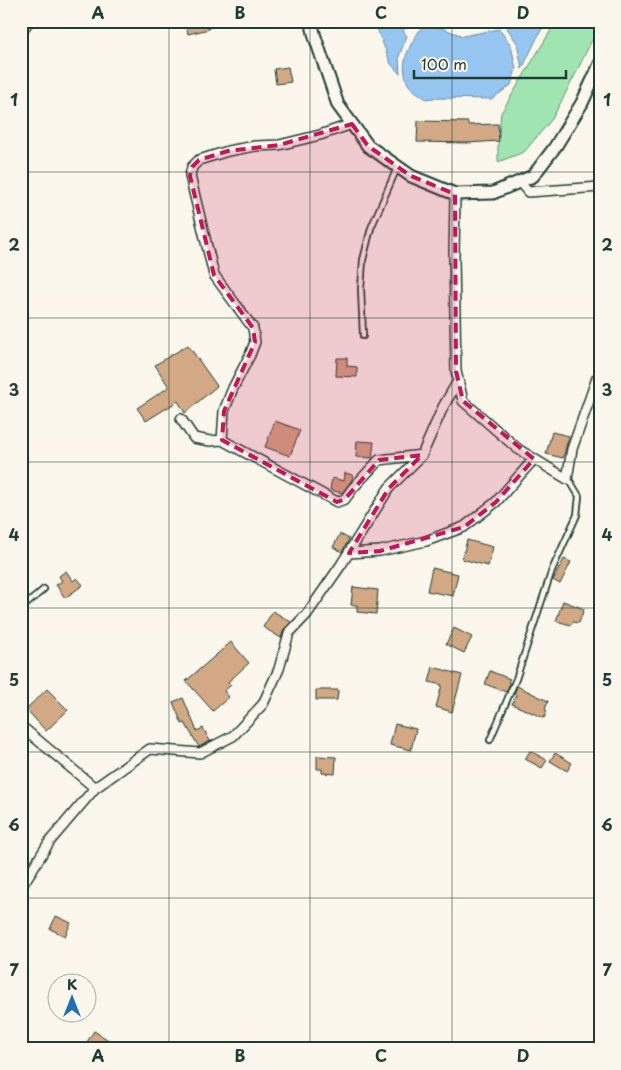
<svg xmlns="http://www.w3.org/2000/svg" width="621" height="1070" viewBox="0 0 621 1070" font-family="'Playpen Sans',sans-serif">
	<rect width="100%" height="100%" fill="#fbf7ec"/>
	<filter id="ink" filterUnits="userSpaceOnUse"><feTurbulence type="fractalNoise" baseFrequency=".02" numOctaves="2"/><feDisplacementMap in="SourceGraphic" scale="10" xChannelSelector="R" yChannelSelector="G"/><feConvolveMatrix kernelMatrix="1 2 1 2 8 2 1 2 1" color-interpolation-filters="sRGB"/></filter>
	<g filter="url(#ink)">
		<path fill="#a0e5b1" stroke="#609172" d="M553,21H600V29L591,42L574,77L552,119L524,152L498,162V144L501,113L551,30Z"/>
		<path fill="#95c5f0" stroke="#668fa5" d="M374,21H418L414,26L408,24L403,31L407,36L399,56L400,74L391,64Z
			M517,21H546L537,38L522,69L517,43L507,28Z
			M425,22L463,36L499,29L511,45L516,69L511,85L492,99L433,98L426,99C421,95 411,89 408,84C397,60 413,41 425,22Z"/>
		<path fill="#d2a984" stroke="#1f3d34" d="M185,21H207L209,29L188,34Z
			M288,67L291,82L276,84L274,69Z
			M418,121L468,122V125L498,124L499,141L467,143L417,142Z
			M188,345L217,386L185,413L178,401L146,421L137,408L169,387L155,365Z
			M337,358H347V366L357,367V377L336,376Z
			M275,421L300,430L290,456L265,447Z
			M552,432L569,436L563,458L546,454Z
			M357,441L374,442L372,458L356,457Z
			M345,473L353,475L352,480L342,493L330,490L332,478L344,481Z
			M340,534L349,539L342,552L333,547Z
			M467,540L493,547L488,566L462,559Z
			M564,559L571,562L560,584L553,580Z
			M432,568L458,574L453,596L427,591Z
			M66,571L73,581L77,578L83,585L65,598L56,585L62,581L59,576Z
			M353,587L378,590L376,614L357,612V605H351Z
			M563,601L584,609L579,623L573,622L571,625L556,621Z
			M273,611L291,622L284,629L281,638L263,627Z
			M454,628L472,637L464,653L446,644Z
			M231,642L249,663L228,682L231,685L224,691L229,697L213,711L186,681Z
			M433,667L462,675L452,712L436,707L442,685L429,682Z
			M490,671L510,679L508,682L510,683L506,692L485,684Z
			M517,686L548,701L545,710L547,711L544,718L512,704L516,695L514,694Z
			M47,689L68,710L46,731L26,709Z
			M316,690H338L337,700H316Z
			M183,698L197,731L203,728L210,741L199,747L185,723L182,724L173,702Z
			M395,724L416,729L411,750L390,745Z
			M530,751L547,760L542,768L525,759Z
			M555,753L572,763L567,771L550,761Z
			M317,756L336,757L335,774L322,773V769H317Z
			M56,916L71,923L65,936L50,929Z
			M94,1031L123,1049H99L87,1042Z"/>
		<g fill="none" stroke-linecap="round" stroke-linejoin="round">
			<g stroke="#1f3d34" stroke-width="8">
				<path id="service" d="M363,336L361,289L363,260L371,228L397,168
					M21,609L44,589
					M490,740L516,679L552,570L577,515L579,496L570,481L567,479"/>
			</g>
			<g stroke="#1f3d34" stroke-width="12">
				<path id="minor" d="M21,32L29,21
					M519,181L528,192L600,187
					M455,194L454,257L456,371L463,401L518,449L567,479L572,449L597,378L600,376
					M181,419L194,438L210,441L222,440L337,502L345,499L353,488L379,460L422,455
					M222,440L224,411L233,388L250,355L255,342L253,328L214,275L190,176L192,167L199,160L228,151L255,146L279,145L320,135L352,124
					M349,553L380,551L426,541L464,527L496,502L534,459
					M21,726L95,788
					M21,887L50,841L95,788L150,749L200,753L233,736L263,704L279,669L289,633L307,614L341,565L389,488L422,455L443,407L458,381"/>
			</g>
			<g stroke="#1f3d34" stroke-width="15">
				<path id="tertiary" d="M311,21L315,37L338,105L368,146L411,176L455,194L493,193L533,176L555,147L582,103L600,64"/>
			</g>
			<use href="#service" stroke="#fbf7ec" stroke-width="4.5"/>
			<use href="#minor" stroke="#fbf7ec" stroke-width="9"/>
			<use href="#tertiary" stroke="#fbf7ec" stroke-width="11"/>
		</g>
	</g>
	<path fill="#c2185b" fill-opacity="0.2" stroke="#c2185b" stroke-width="4" stroke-dasharray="10 6" stroke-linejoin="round" d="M352,124L368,146L411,176L455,194L456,371L463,401L534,459L496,502L464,527L380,551L349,553L389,488L422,455L379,460L345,499L337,502L222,440L224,411L255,342L253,328L214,275L190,176L192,167L199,160L228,151L279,145Z"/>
	<path fill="none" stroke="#1f3d34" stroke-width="1" stroke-opacity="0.55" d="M169,21V1049M310,21V1049M452,21V1049M21,172H600M21,318H600M21,462H600M21,608H600M21,752H600M21,898H600"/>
	<rect width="621" height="1070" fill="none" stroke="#fbf7ec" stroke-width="55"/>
	<g transform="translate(72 998)"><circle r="24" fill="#fbf7ec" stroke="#a3ada2"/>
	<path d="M0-4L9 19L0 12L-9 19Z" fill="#1f6fb2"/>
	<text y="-8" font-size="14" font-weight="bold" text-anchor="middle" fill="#1f3d34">K</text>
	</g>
	<path d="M414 70v8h152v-8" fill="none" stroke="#1f3d34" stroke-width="2.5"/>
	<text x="421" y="70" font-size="15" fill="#1f3d34" stroke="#fbf7ec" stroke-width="4" paint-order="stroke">100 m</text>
	<rect x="28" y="28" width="566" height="1014" fill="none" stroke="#1f3d34" stroke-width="2"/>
	<g font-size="16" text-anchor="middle" font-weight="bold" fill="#1f3d34">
		<text x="98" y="19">A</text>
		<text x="240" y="19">B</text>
		<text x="381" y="19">C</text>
		<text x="523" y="19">D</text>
		<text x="14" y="106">1</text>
		<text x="607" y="106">1</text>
		<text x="14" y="251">2</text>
		<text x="607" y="251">2</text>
		<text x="14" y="396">3</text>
		<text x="607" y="396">3</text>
		<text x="14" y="541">4</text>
		<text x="607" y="541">4</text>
		<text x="14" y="686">5</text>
		<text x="607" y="686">5</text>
		<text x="14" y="831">6</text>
		<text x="607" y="831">6</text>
		<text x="14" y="976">7</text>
		<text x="607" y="976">7</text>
		<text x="98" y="1062">A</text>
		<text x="240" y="1062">B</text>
		<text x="381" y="1062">C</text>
		<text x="523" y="1062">D</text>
	</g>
</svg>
